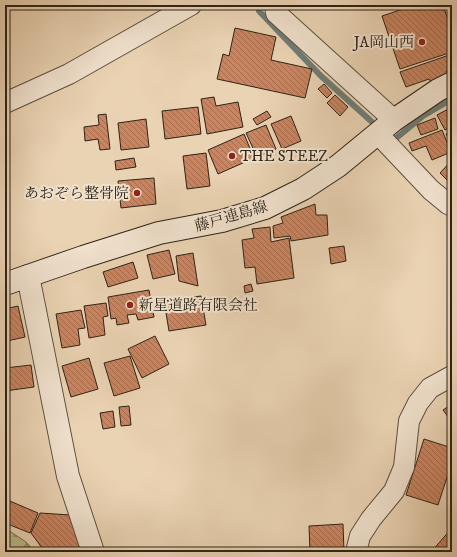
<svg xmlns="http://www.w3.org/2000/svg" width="457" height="557" viewBox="0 0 457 557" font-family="'IM FELL DW Pica','Noto Serif JP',serif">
	<defs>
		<pattern id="forest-firs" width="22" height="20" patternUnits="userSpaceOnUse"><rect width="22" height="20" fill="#babb8b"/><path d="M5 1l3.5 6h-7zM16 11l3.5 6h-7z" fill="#989871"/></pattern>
		<pattern id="building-back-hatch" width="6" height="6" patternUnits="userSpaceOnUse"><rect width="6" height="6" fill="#ca8460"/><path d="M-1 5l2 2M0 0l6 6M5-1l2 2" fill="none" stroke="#a46c4e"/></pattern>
	</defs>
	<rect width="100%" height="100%" fill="#ead3b3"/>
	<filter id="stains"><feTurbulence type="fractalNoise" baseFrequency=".005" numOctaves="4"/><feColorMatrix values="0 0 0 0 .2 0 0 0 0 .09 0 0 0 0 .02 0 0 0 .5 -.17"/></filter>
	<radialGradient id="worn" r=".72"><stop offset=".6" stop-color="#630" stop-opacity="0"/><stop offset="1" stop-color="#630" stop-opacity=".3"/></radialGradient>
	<path fill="url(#forest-firs)" stroke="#747052" d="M5,528L26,542L35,552H5Z"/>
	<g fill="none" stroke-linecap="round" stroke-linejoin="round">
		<path stroke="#6e7c76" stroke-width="6" d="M260,5L259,11L321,76L371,121
			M450,5L452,11
			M398,144L394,140L423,116L452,99"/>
	</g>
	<path fill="url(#building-back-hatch)" stroke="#2d2418" d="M415,5H443L452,32V52L400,69L382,16Z
		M235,28L276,37L271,60L312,69L305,98L217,79L223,54L229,56Z
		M452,54V69L446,71L448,77L431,82L429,79L406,87L400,72Z
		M324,84L332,93L327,98L318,89Z
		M335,95L348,107L340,116L327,103Z
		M214,97L216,106L238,102L243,127L207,134L201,99Z
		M198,107L201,134L165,139L162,111Z
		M452,107V127L445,130L437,115Z
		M267,111L271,117L257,125L253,119Z
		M106,114L110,149L100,150L98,139L85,141L84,127L99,125L98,115Z
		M291,116L301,141L282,149L271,124Z
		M435,118L438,129L421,135L417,125Z
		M146,119L149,147L121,150L118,123Z
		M266,125L276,149L257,157L246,133Z
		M442,130L451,152L432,160L426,146L412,151L409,143Z
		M452,131V145L446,134Z
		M244,134L254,158L218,174L208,150Z
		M206,153L210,186L187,189L183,156Z
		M134,158L136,167L116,170L115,161Z
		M452,160V177L448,181L440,173Z
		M154,178L156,204L121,208L118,181Z
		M315,204L316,215H327L328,235L291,241L290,236L274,238L273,226L283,223L281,217Z
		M270,227L271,242L289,238L294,278L257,284L255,267L245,268L242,240L254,238L252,229Z
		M344,246L346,261L331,264L329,248Z
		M169,250L175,274L153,279L147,255Z
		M193,253L198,286L179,281L176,256Z
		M133,262L138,278L108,287L103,272Z
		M251,284L253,291L245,293L244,286Z
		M149,290L154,317L138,320L136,314L127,315L129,323L117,325L116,318L111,319L108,297Z
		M201,296L206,325L169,331L164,301Z
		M106,303L108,316L103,317L105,335L89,338L84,306Z
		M18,306L25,337L7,341L9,346L5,347V309Z
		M81,310L85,328L78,329L80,345L62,348L56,314Z
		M155,336L169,364L142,378L128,349Z
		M130,356L140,388L114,396L104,363Z
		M89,358L98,389L71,397L62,366Z
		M31,365L34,387L5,391V368Z
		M452,404V422L443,410Z
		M129,406L131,425L121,426L119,407Z
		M113,411L115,427L103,429L100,413Z
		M424,439L452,448V462L438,505L406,495Z
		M452,493V502L448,499Z
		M5,499L38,513L30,533L5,523Z
		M40,513L70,515L83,552H45L31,533Z
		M343,524L344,552H310L309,526Z
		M452,528V552H431Z"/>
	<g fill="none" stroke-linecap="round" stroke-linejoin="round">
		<g stroke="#5c503f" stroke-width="22">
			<path id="minor" d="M275,5L276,13L394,120
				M5,103L69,74L191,5
				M378,134L431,190L448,204L452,206
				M356,552L360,536L371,519L394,491L404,467L409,421L418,403L430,388L452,376"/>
		</g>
		<g stroke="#5c503f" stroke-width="24">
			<path id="tertiary" d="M28,276L68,476L93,552"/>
		</g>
		<g stroke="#2d2418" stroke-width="24">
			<path id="secondary" d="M5,284L83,257L159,233L222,221L265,208L303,189L338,166L394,120L438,90L452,83"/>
		</g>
		<use href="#minor" stroke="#f1e2ce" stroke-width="20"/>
		<use href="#tertiary" stroke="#f1e2ce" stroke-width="22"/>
		<use href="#secondary" stroke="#f1e2ce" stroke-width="22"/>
	</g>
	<g fill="#8f2418" stroke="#f1e2ce" stroke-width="1.5">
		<circle cx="422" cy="42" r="4"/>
		<circle cx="232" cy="156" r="4"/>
		<circle cx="137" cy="193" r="4"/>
		<circle cx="130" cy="305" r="4"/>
	</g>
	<g text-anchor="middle" stroke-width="4" stroke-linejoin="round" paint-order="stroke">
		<g font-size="15" fill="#2d2418" stroke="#f1e2ce" text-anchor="end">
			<text x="414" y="47">JA岡山西</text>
			<text x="240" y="161" text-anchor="start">THE STEEZ</text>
			<text x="129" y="198">あおぞら整骨院</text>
			<text x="138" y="310" text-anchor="start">新星道路有限会社</text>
		</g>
		<g font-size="15" fill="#2d2418" stroke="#f1e2ce">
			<text transform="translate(231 216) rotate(-16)" y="5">藤戸連島線</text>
		</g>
	</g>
	<rect width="457" height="557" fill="none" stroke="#ead3b3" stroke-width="20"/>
	<rect x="6" y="6" width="445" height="545" fill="none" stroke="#2d2418" stroke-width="2"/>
	<rect x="10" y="10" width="437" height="537" fill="none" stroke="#2d2418"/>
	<rect width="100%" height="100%" filter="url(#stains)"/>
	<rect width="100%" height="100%" fill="url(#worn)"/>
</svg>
